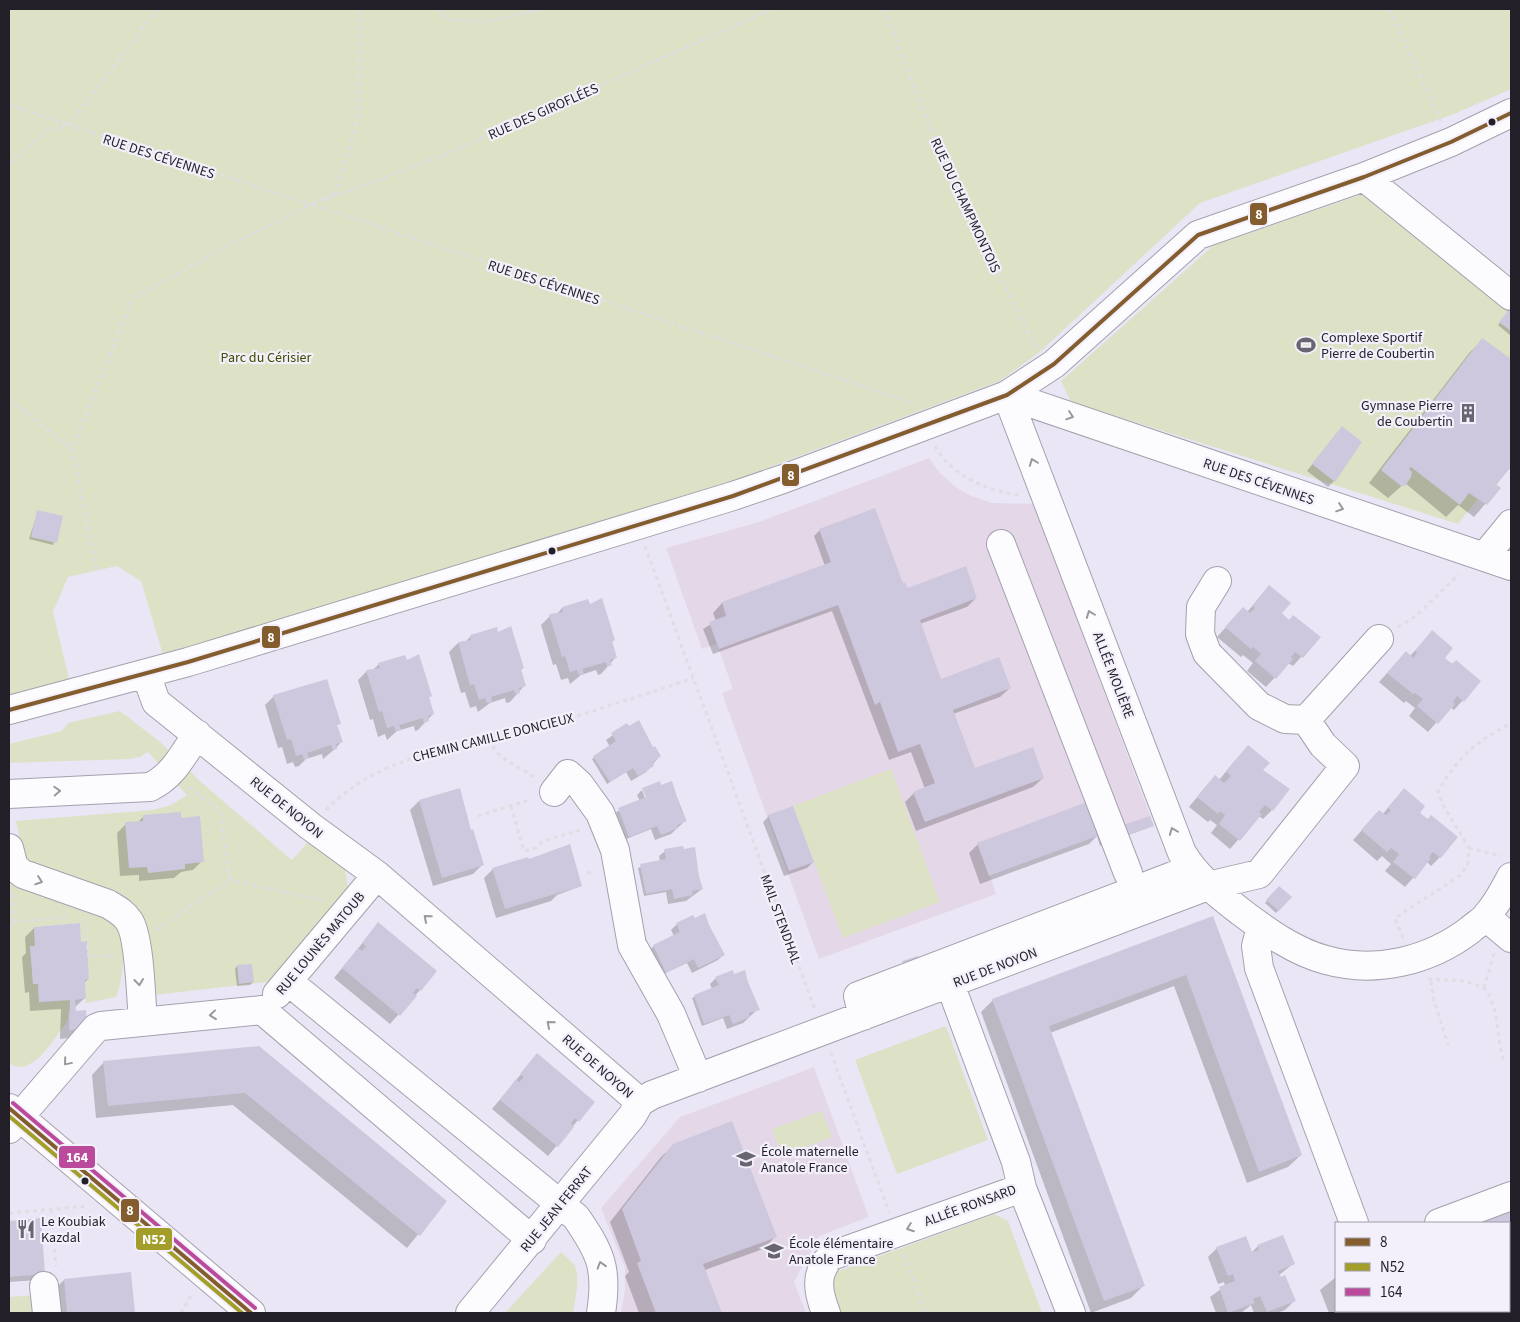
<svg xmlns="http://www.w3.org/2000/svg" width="1520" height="1322" viewBox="0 0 1520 1322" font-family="'Source Sans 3',sans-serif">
	<rect width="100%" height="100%" fill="#eae6f6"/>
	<path fill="#e4d8e8" d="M929,458L940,473L957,488L974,497L992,503L1034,504L1154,826L1103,844L1099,835L990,876L996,894L819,959L722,693L733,689L717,644L702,649L666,548L759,522Z
		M814,1067L869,1217L819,1236L794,1282L806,1313H621L625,1290V1268L601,1208L680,1117Z"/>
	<path fill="#dde2c6" d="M9,9H1511V89L1454,114L1200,203L1041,351L1000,381L738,479L164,658L141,581L117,566L68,577L53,612L70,683L9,697Z
		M1363,194L1511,309V467L1497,484L1501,488L1487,505L1478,499L1458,524L1071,402L1061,381L1214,245Z
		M120,711L160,742L201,782L292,860L308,842L345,870L348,888L343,896L268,982L154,995L146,926L139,907L43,872L25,860L16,821L153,810L171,805L187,795L148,752L140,757L129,759L9,763V744L62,731L68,723Z
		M891,769L940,902L843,938L793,806Z
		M9,876L114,919C127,942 125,973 116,997L86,1003L85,980L89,979L87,942H81L80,923L34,927L35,946L30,947L33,984H38L39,1002L70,1000L71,1012H68V1020C57,1035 31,1081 9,1063Z
		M946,1026L988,1140L897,1174L855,1060Z
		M822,1111L832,1137L782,1156L772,1129Z
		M994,1214L1008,1221L1042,1313H838C832,1298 827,1286 836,1272Z
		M561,1252C564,1255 569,1259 573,1263C582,1274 575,1300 573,1313H505Z
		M36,1295L37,1313H9V1297Z"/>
	<path fill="#0003" d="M1510,310L1511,311V336L1498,325Z
		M1483,340L1511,361V465L1495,485L1499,488L1474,517L1458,505L1446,517L1405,483L1388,498L1369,483L1470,352Z
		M1336,434L1334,481L1328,487L1307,471Z
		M38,511L62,517L53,545L29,539Z
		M820,530L902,584L907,590L976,598L967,607L920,624L941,680L1010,688L1000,697L953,714L974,770L1043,778L1033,787L916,831L905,802L914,793L925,789L911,752L889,760L832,611L713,654L703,629L716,621L713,613L722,603L825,566L814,536Z
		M1269,587L1280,613L1289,621L1319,637L1293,666L1288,663L1266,687L1247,671L1253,663L1243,655L1241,657L1217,637L1243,608L1247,612Z
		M588,601L614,640L611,643L616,657L601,674L598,675L596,670L581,675L570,684L568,678L561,680L556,664L553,665L541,625L550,616L556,615L562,608Z
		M1432,632L1443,658L1480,681L1454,710L1450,707L1428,732L1409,716L1415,708L1406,701L1404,703L1379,682L1397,662L1410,656Z
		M498,634L523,668L520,671L524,686L510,702L506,703L505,698L490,703L478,712L476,706L470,708L465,692L461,693L449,652L458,643L465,642L471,636Z
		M379,664L431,696L428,698L433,714L418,730L415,731L414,726L397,731L387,740L385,734L378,737L373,719L370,720L358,680L367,671L373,670Z
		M274,696L339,724L336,726L341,742L336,748L323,759L322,754L306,759L299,766L295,767L293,762L287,764L282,747L278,748L265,705Z
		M627,725L660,756L646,772L631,781L626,772L607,784L592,759L610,747L606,740Z
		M1239,756L1261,771L1272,810L1263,819L1259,816L1230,849L1211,833L1217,825L1210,820L1208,822L1189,807L1206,786L1219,780Z
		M671,782L686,820L671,834L655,840L651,829L626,839L616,812L640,801L637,795L642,790L645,798L661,787Z
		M1395,799L1418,813L1440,857L1431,866L1427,862L1405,887L1385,871L1391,864L1382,856L1377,861L1353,840L1379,811L1383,814Z
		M419,801L470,831L482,865L473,874L433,886L410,810Z
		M144,816L180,819L202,861L193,870L181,872L174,878L139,881V875L120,876L117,833L126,824L138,822Z
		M769,816L813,862L807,868L784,876L763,822Z
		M1152,826L1100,846L1097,836L1089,844L980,884L969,853L978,844Z
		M665,851L695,861L702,889L686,901L668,904L666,892L644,896L638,868L660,861L659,856Z
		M493,869L581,886L557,895L551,901L496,918L484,878Z
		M1276,890L1290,897L1276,913L1265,903Z
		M1212,918L1301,1155L1288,1167L1247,1183L1174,986L1050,1033L1143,1286L1131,1298L1091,1313L981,1012L993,1000Z
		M378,924L420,990L390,1024L334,978Z
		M677,924L708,926L724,954L718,960L692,973L687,963L663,974L651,948L674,936L671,930Z
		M34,928L80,944L88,979L84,983L85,998L75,1007V1012H84L77,1037L60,1039L61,1009L30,1011L29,992L25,993L22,957L26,953L25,937Z
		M237,966L253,982L250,985L237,986L235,969Z
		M734,975L747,983L758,1009L743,1023L727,1029L723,1018L702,1026L692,998L712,989L710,984L716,978Z
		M259,1047L445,1201L407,1248L233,1105L96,1118L92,1075L104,1062Z
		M537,1055L593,1102L548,1156L492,1109Z
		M674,1145L776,1236L763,1249L705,1270L721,1313H639L625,1276L629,1272L610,1222L661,1157Z
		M1511,1212V1277L1509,1278V1223H1481Z
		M40,1220L38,1280L9,1282V1222Z
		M1258,1246L1293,1264L1279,1275L1294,1301L1285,1310L1277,1313H1254L1251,1305L1241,1313H1216L1210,1297L1225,1286L1224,1282L1218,1284L1208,1257L1217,1248L1251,1253Z
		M130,1274L133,1313H57L55,1289L64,1280Z
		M1336,1277V1311H1421L1415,1313H1329L1320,1290Z"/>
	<path fill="#cec8de" d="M1511,307V331L1499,322Z
		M1482,338L1511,359V467L1496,485L1501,488L1487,505L1469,493L1460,505L1411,467L1409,469L1412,472L1411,477L1405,486H1401L1381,470Z
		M1342,426L1362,442L1335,482L1312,464Z
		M875,508L903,583L905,582L908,588L966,566L977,598L920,620L941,679L999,657L1011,688L953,710L975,768L1033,747L1044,778L925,822L913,792L935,783L920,744L898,752L880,702L875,705L838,605L719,649L709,622L726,616L722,602L831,562L819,529Z
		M37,510L63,516L57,543L31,537Z
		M1269,585L1291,603L1282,613L1289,620L1293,615L1321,637L1303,658L1295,652L1291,657L1293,659L1276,679L1255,661L1261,654L1253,647L1251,649L1225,627L1243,607L1250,613L1255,608L1252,606Z
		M602,598L615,640L612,641L617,658L610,660L612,665L607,667L606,662L582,669L584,674L579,675L577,670L570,672L565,656L562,657L549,614L563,612L562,607L588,599L590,604Z
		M511,626L524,668L521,669L526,686L519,688L520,693L516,695L514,690L491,697L492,702L487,703L485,698L479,700L474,684L470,685L458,642L471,640L470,635L497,627L498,632Z
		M1432,630L1453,648L1445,658L1452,664L1456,660L1481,681L1464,702L1457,696L1453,702L1455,704L1438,724L1417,706L1423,699L1415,693L1413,694L1387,673L1406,651L1413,658L1417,653L1415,651Z
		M419,654L432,696L429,697L434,714L428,716L429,721L424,723L423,718L399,725L401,730L396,731L394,726L387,728L382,711L379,712L366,670L380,668L378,663L405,655L407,660Z
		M327,679L341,724L337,725L343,742L336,744L337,749L333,750L331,745L307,753L309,758L304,759L302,754L296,756L291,739L287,740L273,695Z
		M639,720L653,747L655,746L661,756L652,763L654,766L638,776L633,768L610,782L593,756L616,741L611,733L627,723L629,726Z
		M1248,745L1270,763L1263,770L1290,789L1273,811L1265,805L1259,812L1262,814L1240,841L1219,824L1225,815L1220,811L1218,814L1197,797L1215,775L1224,783L1231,776L1226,771Z
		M660,781L661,785L672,781L681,810L687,821L677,825L678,828L661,835L657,826L629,837L618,808L646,797L642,788Z
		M460,788L471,830L473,829L484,865L442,878L419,800Z
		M1404,788L1425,806L1420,813L1428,819L1431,815L1458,837L1441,858L1433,852L1429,857L1431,858L1415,879L1393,862L1399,854L1391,848L1387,852L1361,830L1379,810L1386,815L1391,810L1388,808Z
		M1087,802L1099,833L1150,816L1154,826L1103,844L1100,835L989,876L977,843Z
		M793,806L814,862L789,871L768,815Z
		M181,812V818L200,816L204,862L185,864V869L148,873L147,867L129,868L125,822L143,821V815Z
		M570,844L582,886L505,909L492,868L528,857L529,859Z
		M683,846L684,849L695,847L699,877L703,889L692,891L693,895L674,899L672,889L646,894L640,864L666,859L664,849Z
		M1279,886L1292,897L1279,911L1266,900Z
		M705,913L709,925L725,955L698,968L694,959L666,973L653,945L680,932L676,923L693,915L695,918Z
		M1213,916L1302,1155L1259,1172L1186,975L1049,1026L1145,1286L1104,1301L992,999Z
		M378,922L437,971L421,991L417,988L413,993L417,996L400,1016L342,968L358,948L362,951L366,946L362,943Z
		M80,923L81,942L87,941L89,979L85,980L86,998L75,1000L76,1011L86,1010L87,1029L69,1030L70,1000L39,1002L38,984H33L30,946H35L34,927Z
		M918,956L922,967L906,973L902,961Z
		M252,964L254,982L239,984L237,965Z
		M733,970L734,974L745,970L748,982L760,1010L749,1013L750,1017L733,1024L729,1015L704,1024L694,995L719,985L715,977Z
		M259,1046L447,1201L420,1236L245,1093L108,1106L103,1061Z
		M537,1053L595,1102L579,1122L575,1118L571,1124L574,1127L558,1147L500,1100L516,1079L519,1082L524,1077L520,1074Z
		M732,1121L777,1237L703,1264L722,1313H656L637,1263L641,1261L622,1209L673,1144Z
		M1511,1211V1270L1509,1271V1223H1478Z
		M41,1218L45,1274L9,1277V1221Z
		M1283,1235L1295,1264L1278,1271L1281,1277L1285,1275L1296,1301L1267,1312L1260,1296L1253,1299L1255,1303L1228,1313L1219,1287L1235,1281L1233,1274L1228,1276L1216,1247L1246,1236L1252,1252L1259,1250L1257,1245Z
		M131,1272L135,1313H67L64,1279Z
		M1345,1311H1403L1397,1313H1346Z"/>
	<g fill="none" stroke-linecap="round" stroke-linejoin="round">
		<g stroke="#a4a1ad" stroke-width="30">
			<path id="minor" d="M1364,177L1511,296
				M1007,395L1182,853C1197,878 1218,894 1241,912C1266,931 1295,952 1326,960C1376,974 1429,961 1470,930C1475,925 1483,921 1487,915C1497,904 1504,890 1511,877
				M1007,395L1511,566
				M1001,544L1128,873
				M1484,557L1511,524
				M1217,581L1201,607L1200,634L1207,653L1259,706L1285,719L1306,720
				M146,674L156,702L310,826L377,875L640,1102
				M9,710L188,662L733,496L783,479L1007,395L1054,364L1198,235L1364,177L1451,142L1511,113
				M554,792L568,774L579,784L600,813L615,850L632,945L671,1014L698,1078
				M9,794L150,787C173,776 183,755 197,734
				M9,848L14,867L23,874L108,904C116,909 124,913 129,921C140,937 141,1000 143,1022
				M1486,917L1511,938
				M1261,927L1256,946L1259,968L1354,1223
				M289,982L576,1217C601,1253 608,1269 601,1313
				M950,984L1016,1162L1022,1188L1071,1313
				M277,994L377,875
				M262,1010L532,1240
				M863,1016L858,996L1191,869
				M640,1102L652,1095L1208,886L1259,874L1345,766L1323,745L1306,720L1379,639
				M9,1108L251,1313
				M9,1129L96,1028L101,1026L262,1010
				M1439,1223L1511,1196
				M44,1286L47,1313
				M470,1313L632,1116L640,1102
				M826,1313C818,1292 814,1274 831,1256L1022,1188"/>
		</g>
		<path stroke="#dfdee2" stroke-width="3" stroke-dasharray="4 4" stroke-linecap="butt" d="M438,9L448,19L486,22L543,9
			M884,9L946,168L1033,342L1038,347
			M1389,9L1441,121
			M9,105L908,401L912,404
			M9,163L47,131L68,126L158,9
			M324,200L449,153L772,9
			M9,399L72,449
			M935,446C951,476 988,491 1020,495
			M645,546L815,1010
			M97,570L72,449L133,298L218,251L336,192L357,122L361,15L358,9
			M1398,627L1416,616L1459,574
			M489,739C498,761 517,764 535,778
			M189,787L220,811L230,880
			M511,806L524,851L536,848L543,841L580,830
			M326,810C382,753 454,749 527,731C550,725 573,717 596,710C628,699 661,690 693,678
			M478,816L532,799
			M1469,848L1501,856
			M587,873L595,871
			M12,894L14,922
			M85,921L89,957L115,955
			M9,928L14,922L69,917
			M156,930L230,880L325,901
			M1403,938L1395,918L1461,875L1468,863L1469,848L1443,805L1438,791C1461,754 1473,744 1511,723
			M1428,979L1464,981L1484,988C1500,1006 1496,1039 1504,1061
			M1431,981L1433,997L1448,1045
			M1484,988L1494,953
			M831,1053L889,1212
			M51,1209L56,1266
			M9,1213L88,1206
			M904,1255L926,1313
			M181,1313L192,1293"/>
		<use href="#minor" stroke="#fcfbfe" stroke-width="28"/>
		<g stroke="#f3f0fb" stroke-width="8">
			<path id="bus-1" d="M9,710L188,662L733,496L1007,395L1054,364L1198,235L1364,177L1451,142L1511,113
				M9,1108L251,1313"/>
		</g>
		<g stroke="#f3f0fb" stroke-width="8">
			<path id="bus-2" d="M9,1116L242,1313"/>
		</g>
		<g stroke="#f3f0fb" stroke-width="8">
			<path id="bus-3" d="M13,1103L255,1308"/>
		</g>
		<use href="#bus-1" stroke="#845d2e" stroke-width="4"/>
		<use href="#bus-2" stroke="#a39e2a" stroke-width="4"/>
		<use href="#bus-3" stroke="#bb4a9d" stroke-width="4"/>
	</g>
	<defs><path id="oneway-chevron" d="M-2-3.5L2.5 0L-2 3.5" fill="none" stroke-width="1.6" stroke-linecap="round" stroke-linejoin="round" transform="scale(1.25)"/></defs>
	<g stroke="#9a989e">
		<use href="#oneway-chevron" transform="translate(1070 416) rotate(19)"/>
		<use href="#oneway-chevron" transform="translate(1033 462) rotate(-111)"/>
		<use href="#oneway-chevron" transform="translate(1340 508) rotate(19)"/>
		<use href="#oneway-chevron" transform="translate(1090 614) rotate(-111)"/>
		<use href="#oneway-chevron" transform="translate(57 791) rotate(-3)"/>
		<use href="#oneway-chevron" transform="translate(1173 831) rotate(-111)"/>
		<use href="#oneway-chevron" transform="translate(39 881) rotate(19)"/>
		<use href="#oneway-chevron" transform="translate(427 918) rotate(-139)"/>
		<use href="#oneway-chevron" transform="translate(139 982) rotate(84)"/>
		<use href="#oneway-chevron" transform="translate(213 1015) rotate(174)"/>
		<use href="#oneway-chevron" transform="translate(550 1024) rotate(-139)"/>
		<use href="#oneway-chevron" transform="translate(67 1062) rotate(130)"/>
		<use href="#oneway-chevron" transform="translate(910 1228) rotate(160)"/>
		<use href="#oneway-chevron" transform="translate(601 1265) rotate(-107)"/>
	</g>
	<defs>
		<g id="stadium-bare" transform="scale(1.5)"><path d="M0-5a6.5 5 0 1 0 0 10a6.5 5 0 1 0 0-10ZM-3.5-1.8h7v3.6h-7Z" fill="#686571" stroke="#f3f0fb" stroke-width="2.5" paint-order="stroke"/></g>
		<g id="building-bare" transform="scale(1.5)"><path d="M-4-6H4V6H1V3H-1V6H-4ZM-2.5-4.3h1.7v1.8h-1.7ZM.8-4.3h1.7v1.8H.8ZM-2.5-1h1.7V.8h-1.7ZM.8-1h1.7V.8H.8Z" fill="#686571" stroke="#f3f0fb" stroke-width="2.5" paint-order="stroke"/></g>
		<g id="school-bare" transform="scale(1.5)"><path d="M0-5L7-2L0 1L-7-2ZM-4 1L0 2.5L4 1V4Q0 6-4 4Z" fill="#686571" stroke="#f3f0fb" stroke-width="2.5" paint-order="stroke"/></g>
		<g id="restaurant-bare" transform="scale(1.5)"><path d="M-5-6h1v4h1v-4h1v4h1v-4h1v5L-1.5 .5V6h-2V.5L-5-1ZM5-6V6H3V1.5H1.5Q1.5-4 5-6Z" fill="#686571" stroke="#f3f0fb" stroke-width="2.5" paint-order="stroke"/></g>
	</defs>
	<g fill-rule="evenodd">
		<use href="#stadium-bare" x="1306" y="345"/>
		<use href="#building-bare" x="1468" y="413"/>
		<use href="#school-bare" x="746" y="1159"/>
		<use href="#restaurant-bare" x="26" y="1229"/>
		<use href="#school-bare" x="774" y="1251"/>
	</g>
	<g fill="#221f29" stroke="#f3f0fb" stroke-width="2">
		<circle cx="1492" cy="122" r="4.5"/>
		<circle cx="552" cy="551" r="4.5"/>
		<circle cx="85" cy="1181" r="4.5"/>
	</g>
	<g text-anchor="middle" stroke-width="4.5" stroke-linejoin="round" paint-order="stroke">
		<g font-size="14" fill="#221f29" stroke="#f3f0fb">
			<text transform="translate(543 111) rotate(-24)" y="5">RUE DES GIROFLÉES</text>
			<text transform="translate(159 156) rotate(18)" y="5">RUE DES CÉVENNES</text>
			<text transform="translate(966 205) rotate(65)" y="5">RUE DU CHAMPMONTOIS</text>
			<text transform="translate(544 282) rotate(18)" y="5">RUE DES CÉVENNES</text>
			<text transform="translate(1259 481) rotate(19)" y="5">RUE DES CÉVENNES</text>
			<text transform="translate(1114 675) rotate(69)" y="5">ALLÉE MOLIÈRE</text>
			<text transform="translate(493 737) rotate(-14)" y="5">CHEMIN CAMILLE DONCIEUX</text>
			<text transform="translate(287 807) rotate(39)" y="5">RUE DE NOYON</text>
			<text transform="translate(781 919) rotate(70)" y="5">MAIL STENDHAL</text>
			<text transform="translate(320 943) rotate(-50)" y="5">RUE LOUNÈS MATOUB</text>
			<text transform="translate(995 967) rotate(-21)" y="5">RUE DE NOYON</text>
			<text transform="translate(598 1066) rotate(41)" y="5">RUE DE NOYON</text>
			<text transform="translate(970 1205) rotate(-20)" y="5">ALLÉE RONSARD</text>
			<text transform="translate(556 1209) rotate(-51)" y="5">RUE JEAN FERRAT</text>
		</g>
		<g font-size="14" fill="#221f29" stroke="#f3f0fb" text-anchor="start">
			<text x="1321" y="342">Complexe Sportif<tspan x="1321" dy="16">Pierre de Coubertin</tspan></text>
			<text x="1453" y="410" text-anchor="end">Gymnase Pierre<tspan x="1453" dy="16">de Coubertin</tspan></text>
			<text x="761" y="1156">École maternelle<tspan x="761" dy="16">Anatole France</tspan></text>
			<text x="41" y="1226">Le Koubiak<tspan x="41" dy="16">Kazdal</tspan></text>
			<text x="789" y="1248">École élémentaire<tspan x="789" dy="16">Anatole France</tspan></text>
		</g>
		<g font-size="14" fill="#424a00" stroke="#f3f0fb">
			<text x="266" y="362">Parc du Cérisier</text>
		</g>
	</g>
	<g stroke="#f3f0fb" stroke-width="2">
		<rect x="1249" y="202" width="19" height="24" rx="5" fill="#845d2e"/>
		<rect x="781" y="463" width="19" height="24" rx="5" fill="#845d2e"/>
		<rect x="261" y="625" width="20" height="24" rx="5" fill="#845d2e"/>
		<rect x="58" y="1145" width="38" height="24" rx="5" fill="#bb4a9d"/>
		<rect x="120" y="1198" width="20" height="25" rx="5" fill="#845d2e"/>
		<rect x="135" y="1227" width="38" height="24" rx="5" fill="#a39e2a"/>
	</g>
	<g font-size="14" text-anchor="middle" font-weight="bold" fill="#fff">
		<text x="1259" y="219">8</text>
		<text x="791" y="480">8</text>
		<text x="271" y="642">8</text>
		<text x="77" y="1162">164</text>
		<text x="130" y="1215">8</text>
		<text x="154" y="1244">N52</text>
	</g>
	<rect width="1520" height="1322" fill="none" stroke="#221f29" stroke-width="20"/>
	<rect x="1335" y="1222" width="175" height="90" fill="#f3f0fb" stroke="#9f9ca7"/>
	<rect x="1345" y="1238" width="25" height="8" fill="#845d2e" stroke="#9f9ca7"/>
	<text x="1380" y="1247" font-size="15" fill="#221f29">8</text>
	<rect x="1345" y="1263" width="25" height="8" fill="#a39e2a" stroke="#9f9ca7"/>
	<text x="1380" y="1272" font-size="15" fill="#221f29">N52</text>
	<rect x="1345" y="1288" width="25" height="8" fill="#bb4a9d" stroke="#9f9ca7"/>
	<text x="1380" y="1297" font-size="15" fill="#221f29">164</text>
</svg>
